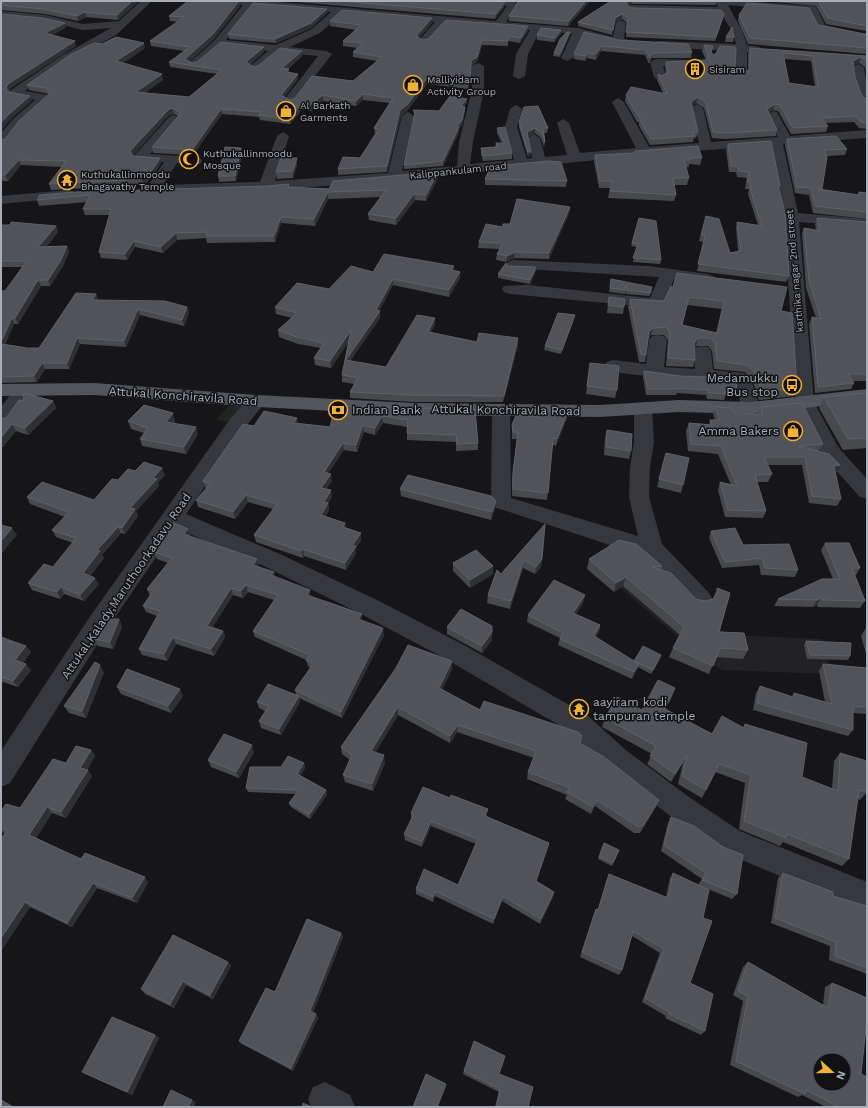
<svg xmlns="http://www.w3.org/2000/svg" width="868" height="1108" viewBox="0 0 868 1108" font-family="'Work Sans',sans-serif">
	<rect width="100%" height="100%" fill="#161618"/>
	<path fill="#222225" d="M631,556L728,635L822,639L832,674L723,670L710,664L605,575Z"/>
	<path fill="#1e261f" d="M228,406H244L232,422L216,420Z"/>
	<g fill="none" stroke-linecap="round" stroke-linejoin="round">
		<path fill="#37383d" fill-rule="evenodd" d="M141,1H152L116,35L71,59L25,91L48,95L50,98L20,126L6,144L1,145V133L12,120L35,100L11,96L9,93L11,90L63,55L111,28L83,30L44,21L1,17V11L45,15L83,24L119,21Z
			M229,1H268L496,21L507,6L489,3L488,1H513L518,4L506,22L578,28L613,37L616,23L621,20L626,23L624,39L630,40L631,42L626,45H620L582,35L573,58L567,61L561,58L572,34L540,31L528,54L525,76L519,79L513,76L516,54L530,30L445,23L427,43L423,44L418,41L435,22L342,13L320,33L290,47L326,51L332,54L294,103L290,104L284,100L318,56L280,52L258,70L254,71L248,68L268,51L221,46L198,66L194,67L188,64L215,40L243,5L230,3ZM253,6L331,12L312,29L276,45L226,40Z
			M716,1H747L812,6L816,7L825,25L852,31L853,33L848,36L817,29L808,12L728,5L742,31L747,45L760,47L761,49L756,52H747V75L741,78L735,75L736,51L658,47L653,44L658,41L736,44L732,31L720,12L632,11L627,8L632,5L718,7Z
			M656,59L695,60L701,63L695,66H663L666,77L660,80L654,77L650,62Z
			M478,63L484,66V90L473,142L470,164L514,160L505,127L510,109L516,105L522,109L517,127L527,159L532,158L528,138L534,134L540,138L545,157L567,155L557,123L563,119L569,123L580,153L636,148L612,102L618,98L624,102L649,147L699,143L691,108L697,104L703,108L711,142L778,137L767,115L773,111L777,112L790,136L867,130V138L783,144L798,213L867,219V227L799,222L814,402L838,447L867,479V499L860,497L823,456L796,402L784,217L770,145L634,156L394,181L266,190L153,194L146,193L144,190L148,186L164,162L135,160L133,157L170,116L174,115L180,119L150,154L195,157L200,158L202,161L200,164L177,163L163,185L260,182L277,136L283,132L289,136L275,181L388,173L402,116L408,112L414,116L402,171L457,166L459,142L472,90V66Z
			M858,64L864,67L867,85V105C856,102 853,77 852,67Z
			M68,190L73,191L75,194L73,197L1,204V196Z
			M514,260L649,266L707,274L713,276L715,279L713,282L707,284L674,279L662,307L656,308L638,306L510,294L504,292L502,289L504,286L528,285L650,298L659,277L508,268L506,265L508,262Z
			M658,335L664,336L667,340L664,367L695,369L693,351L696,347L702,346L708,347L711,351L713,370L744,373L752,382L760,408L758,412L751,414L744,412L733,382L678,380L613,372L607,370L604,366L607,362L613,360L646,364L649,340L652,336Z
			M23,385L30,387L32,391L8,424L1,426V407L16,387Z
			M257,395L264,397L266,401L244,429L186,514L282,555L379,601L462,644L587,715L627,751L689,797L740,831L867,882V912L720,851L669,815L609,769L569,731L444,658L363,615L266,567L176,528L105,632L10,783L1,787V751L89,618L230,419L250,397Z
			M643,403L650,405L652,409L654,442L650,467L649,497L662,544L709,593L713,600L709,607L701,609L693,607L645,554L628,551L494,507L491,502L492,410L494,406L501,404L508,406L510,410L511,498L638,536L629,497L630,467L634,442V409L636,405Z
			M325,1082L350,1095L355,1107H311L308,1099L313,1087Z"/>
		<path fill="#53555c" fill-rule="evenodd" d="M94,383L257,395L413,403L600,405L679,400L751,402L867,389V401L751,414L679,412L600,417L413,415L257,407L94,395L1,396V384Z"/>
	</g>
	<path fill="#47494d" fill-rule="evenodd" d="M1,1H139L118,20L86,17L78,21L45,14L1,10Z
		M239,1L240,6L214,39L190,61L192,63L264,47V52L250,65L254,67L302,51V56L288,69L289,72L298,74V79L284,97L290,100L353,81L377,61L353,57V52L358,48L343,46V41L356,30L330,26V21L432,23L419,38L423,40L528,26V31L520,43L508,41V46L482,45L477,62L471,66L470,81L468,89L427,84L407,111L401,116L387,172L338,175V169L360,158L375,134L374,128L390,103L363,100L356,106L323,101L311,111L302,109L290,124L260,120L259,117L235,115L234,114V115L222,114L193,155L153,153L152,147L178,116L174,114L169,115L133,155V156L160,158L161,163L154,175L144,185L51,190L49,184L62,167L21,165L8,181H1V140L5,139L49,94L29,90L27,85L102,44L145,48L123,63L163,80L144,93L189,97L217,74L170,67L169,62L184,51L151,46L150,41L178,22L170,21L169,16Z
		M285,1H497L504,7L495,19Z
		M515,1H590L568,26L509,21V16L517,3Z
		M611,1H717L716,5L632,4L628,6L633,8L723,18L715,41L626,37L627,23L622,19L615,23L612,35L578,26V22Z
		M765,1H867V31L826,24L816,6Z
		M327,9V13L311,28L276,43L229,39L228,34Z
		M739,15L818,25L865,34L867,33V54L748,44L738,21Z
		M561,34L554,42L537,40V35Z
		M570,35L560,57L553,56L554,53Z
		M726,37H734L733,42H725Z
		M619,40L692,52L691,58H652L649,64L645,55L601,51L596,60L587,58L585,61L574,59V54Z
		M704,45L711,53L742,74L748,70V54L750,48L867,56V76L865,67L859,63L853,65L855,77L861,94L865,98L867,99V129L859,128L854,122L826,123L828,126L826,132L791,134L778,111L773,110L769,112L777,130L776,136L725,139L712,138L704,108L696,103L692,106L698,132L696,138H694L693,142L650,145L639,126V122H637L625,101L626,95L663,93L657,80L658,74L662,76L666,73L665,67L666,62L706,60L702,51ZM784,59L811,61L815,87L789,83Z
		M467,103L464,106L465,111L462,125L459,128V132L443,166L404,169V165L415,115L414,114L413,110L439,111Z
		M519,122L548,128L547,133H544L545,142L544,147L541,138L535,133L528,137L530,157H528L519,127Z
		M497,128L512,153V159L483,161L481,154V148H495L496,143H502L497,133Z
		M787,139L847,149L845,155L827,156L822,189L858,195L859,192L867,193V219L813,213L809,195L795,193L785,145Z
		M728,144L780,186L778,189L789,276L786,282L697,271L704,242L699,241L706,216L730,253L738,251L736,228L737,222L758,225L748,194L749,189H745L747,178L737,177L736,172H729L726,150Z
		M241,148L242,154L236,181L219,182L218,176Z
		M595,155L702,158L700,165L689,164V167H686L689,178L687,185H674L676,195L674,201L608,198L610,188H599L594,162Z
		M297,165L293,178L277,179L276,172Z
		M487,167L567,181L566,187L485,185V179L487,174Z
		M438,178L426,201L415,200L396,225L369,220L368,214L381,197L328,199L315,226L281,223L275,242L207,243L206,238L177,240L163,253L135,247L127,260L101,258L99,252L110,215H85L83,209L87,202L39,206L37,200L40,195L290,187L329,189Z
		M570,207L569,213L549,259L514,258L506,262L496,260L497,254L500,249L478,248L479,242L510,224Z
		M639,218L661,260L660,264L633,262L637,247L631,246Z
		M817,218L867,222V381H853L854,383L851,389L815,393L809,324L812,317L816,318L806,288L802,234L804,228L816,230L815,225Z
		M1,225L56,226L58,232L46,247L67,246L69,252L63,266L50,286H41L18,324H14L5,344L27,348H39L96,294L98,300L187,307L189,313L184,326L140,315L126,347L80,344L69,369H45L37,382L1,383V291H5L22,267H1Z
		M508,266L536,271L530,284L498,278V274Z
		M454,270L460,272V278L449,297L393,285L379,311L380,318L350,361L386,367L435,318V324L431,332L477,342L518,345L503,402H413L350,398V392L354,384L342,382V375L349,341L331,368L315,365L314,358L321,348L298,344L279,337L278,330L292,318L276,314L275,307L329,289L373,272Z
		M611,279L652,291L649,296L626,294L625,291V294L609,292Z
		M671,286L781,311L797,388L794,396L759,400L753,382L745,372L714,369L712,351L708,346H696L694,347L695,360L693,367L666,366L668,340L664,335H651L648,338L646,355L645,362H639L628,307L630,299L664,301ZM687,305L722,309L716,333L682,325Z
		M609,297L624,307L623,314L607,313Z
		M574,319L561,354L544,350L545,346Z
		M590,363L617,390L615,398L586,394Z
		M644,371L737,387L735,393L725,392L726,394L724,400L707,399L706,395L677,393L676,395H646L643,377Z
		M867,395V448L843,450L819,408L824,397Z
		M23,401H53L56,408L28,435L16,431L3,447L1,446V419L6,418Z
		M335,406L475,410L478,443V450L456,451V442L407,440V427L383,423L375,435L364,432L357,452L344,450L328,473L332,481L326,489L332,497L328,503L329,510L325,517L345,523L346,528L361,533V540L356,548V553L346,570L304,556L303,558L256,542L254,535L273,509L248,502L235,519L198,507L196,500L206,489L203,481L254,426L298,423L330,427Z
		M715,407L735,414H758L761,407L823,444L819,451L836,473H835L841,499L837,506L809,503L802,465H767L772,474L768,482H757L766,511L763,518L725,517L718,490L720,482L731,485L718,454L688,451L686,431L689,423L709,425L710,420H715L713,414Z
		M567,418L556,446L553,445L547,500L512,496V479L517,439H512V425Z
		M128,421H175L174,423L198,434L186,454L142,446L140,439L144,433L131,429Z
		M607,430L631,451L629,459L604,455L605,438Z
		M666,453L683,485L681,493L657,487Z
		M135,471L165,475L158,482L159,486L136,511L138,516L125,534L121,533L102,555L104,558L90,576L99,584L84,601L64,594L60,599L32,590L28,583L53,567L73,543L56,537L52,530L65,517L30,504L27,497L94,500L118,480Z
		M400,489L496,501L495,509L491,520L401,496Z
		M545,524L541,567L535,574L523,568L510,609L487,603L488,595L501,574Z
		M711,531L743,545L798,570L795,577L761,575L759,565L722,568L709,538Z
		M190,536L259,566L258,567L274,572L275,577L311,596L362,621L384,635L342,718L299,698L300,702L281,735L261,728L259,721L265,711L259,708L257,702L296,694L295,690L310,668L308,666L306,660L255,637L253,631L274,600L248,592L243,598L233,595L212,627L223,631L225,637L214,656L176,644L167,661L142,655L139,649L157,616L146,612L143,606L150,596L147,589L168,563L157,559L154,552Z
		M825,543L860,568L856,575H855L865,601L860,608L818,607L817,605L813,607L774,606L778,599L833,579L821,550Z
		M589,559L662,566L661,570L696,599L705,601L713,599L717,588L730,593L719,632L748,650L743,659L716,657L709,674L669,657L673,648L680,635L623,586L614,592L587,569Z
		M453,563L493,566V574L470,588L453,571Z
		M585,595L583,603L576,614L600,625L599,632L596,637L634,661L660,659L651,674L638,667L632,679L558,645L560,638L527,622L528,615Z
		M119,619L122,627L113,649L98,646L94,639Z
		M447,627L492,640L482,653L447,634Z
		M866,628H867V657L861,636Z
		M1,637L31,652L23,663L31,670L18,687L3,682L1,685Z
		M806,641L850,656L848,660L807,659L804,645Z
		M823,664L867,668V714L853,713V730L848,736L753,710L756,693L760,686L792,697L794,693L825,702L819,671Z
		M452,669L442,689L480,710L580,743L659,800L656,807L640,833H634L595,806L591,814L565,799L567,795L527,779L528,772L534,758L457,732L450,743L398,715L375,753L385,763L373,791L345,782L343,775L350,760L342,754L341,747Z
		M104,672L86,718L69,713L64,706Z
		M117,687L183,696L171,713L121,694Z
		M672,697L665,709L712,734L743,728L745,724L802,777L832,789L834,761L840,753L867,792L860,800L858,799L849,859L842,866L783,842L780,846L739,829L745,783L715,772L702,798L678,784L683,763L671,782L647,764L652,754L602,727L605,718L642,710Z
		M91,750L95,756L87,770L92,776L66,818L52,813L36,838L81,859L148,882L137,903L97,888L72,927L30,907L1,951L5,833L1,832V811L20,808L66,763Z
		M254,752L239,778L211,767L208,760Z
		M304,763L305,768L300,775L326,790L327,795L310,819L291,807L289,803L296,794L248,792L246,788L281,767Z
		M411,813L487,815V817L549,843L536,881L554,892L553,897L540,924L502,901L493,924L435,896L433,902L416,894V889L458,885L476,844L431,826L422,847L405,840L404,834L411,819Z
		M671,817L737,894L732,899L708,889L690,983L705,1031L701,1035L665,1018L666,1016L642,1002L660,953L632,936L622,970L619,975L580,957L594,914L596,909L598,910L607,879L609,874L666,897L670,878L673,873L698,885L702,879L661,851L668,823Z
		M604,843L619,850L612,866L598,859Z
		M867,870V881L866,880Z
		M783,873L833,896L867,906V974L829,960L830,946L771,923L778,878Z
		M341,933L343,937L313,1012L318,1018L293,1071L242,1044L239,1041L275,992Z
		M748,962L823,1005L825,987L832,983L867,998V1035H865L861,1074L865,1107H826L802,1095L798,1097L730,1065L743,1001L733,995L743,967Z
		M231,966L213,999L186,985L174,1008L145,994L141,989Z
		M159,1038L132,1095L82,1072Z
		M464,1071L499,1074L529,1107H495L499,1092L463,1074Z"/>
	<path fill="#2f3033" d="M132,1H139L118,20L117,15Z
		M239,1L240,6L214,39L187,64L185,59Z
		M586,1H590L568,26L569,21Z
		M629,1H632V4L626,7L627,2Z
		M505,2L504,7L495,19L496,14Z
		M327,9V13L311,28L276,43L275,39Z
		M85,12L86,17L78,21L77,16Z
		M622,14V19L615,23L612,35L615,18Z
		M432,18V23L417,40V35Z
		M65,23L66,28L47,38L45,33Z
		M528,26V31L520,43L521,38Z
		M561,30V34L554,42L555,38Z
		M570,32V35L560,57V54Z
		M482,40V45L477,62L470,66L471,61Z
		M75,41L76,46L10,89L8,94L6,88L8,84Z
		M144,43L145,48L117,67L116,61Z
		M602,46L601,51L596,60V54Z
		M264,47V52L247,68L246,62Z
		M302,51V56L282,74V68Z
		M588,53L587,58L585,61L586,56Z
		M653,53L652,58L649,64L650,58Z
		M861,57L859,63L851,66L853,61Z
		M162,74L163,80L138,98L136,92Z
		M298,74V79L283,99L282,94Z
		M471,75L470,81L468,89V84Z
		M427,78V84L407,111L401,116L387,172V166L400,110Z
		M363,94V100L356,106V101Z
		M323,95V101L311,111L310,105Z
		M30,96L32,101L11,119L1,131V123L9,114Z
		M698,97L696,103L690,108L691,102Z
		M467,99V103L461,110V106Z
		M301,104L302,109L290,124V119Z
		M775,104L773,110L766,115L767,109Z
		M465,107V111L462,125L459,128V132L443,166V161Z
		M172,108L174,114L169,115L132,157L130,151L168,110Z
		M234,108V115L233,110Z
		M221,109L222,114L193,155L192,150Z
		M535,128V133L527,137V132Z
		M241,148L242,154L236,181L235,176Z
		M528,152H531L530,157H528Z
		M160,158L161,163L154,175L144,185L142,179Z
		M297,158V165L293,178V171Z
		M19,160L21,165L8,181L5,175Z
		M438,172V178L426,201V195Z
		M328,192V199L315,226L314,219Z
		M414,194L415,200L396,225V218Z
		M570,207L569,213L549,259V253Z
		M281,217V223L275,242L274,236Z
		M56,226L58,232L41,253L38,247Z
		M176,233L177,240L163,253L161,247Z
		M134,241L135,247L127,260L125,254Z
		M67,246L69,252L63,266L50,286L48,280Z
		M515,252L514,258L506,262L507,256Z
		M536,267V271L530,284V280Z
		M460,272V278L449,297V290Z
		M393,279V285L377,315L380,311V318L346,366V360L376,310Z
		M38,280L41,286L18,324L15,318Z
		M96,294L98,300H92Z
		M187,307L189,313L184,326L182,320Z
		M138,309L140,315L126,347L124,341Z
		M575,315L574,319L561,354L562,350Z
		M12,318L14,324L3,350L1,345V342Z
		M435,318V324L428,338V332Z
		M653,328L651,335L648,340L649,332Z
		M351,330L352,337L331,368L330,361Z
		M77,338L80,344L69,369L67,363Z
		M518,338V345L503,402L504,396Z
		M698,338L696,346L692,350L694,343Z
		M42,363L45,369L37,382L34,376Z
		M53,401L56,408L28,435L25,428Z
		M568,411L567,418L556,446L557,439Z
		M173,413L175,421L169,429L166,422Z
		M382,416L383,423L375,435V428Z
		M297,418L298,425L294,423Z
		M12,424L16,431L3,447L1,443V438Z
		M363,425L364,432L357,452L356,445Z
		M196,427L198,434L186,454L184,447Z
		M343,443L344,450L325,478L324,472Z
		M840,465L836,473L830,474L834,466Z
		M162,468L165,475L158,482L159,486L136,511L138,516L125,534L122,528L130,508L153,478Z
		M331,474L332,481L322,495L321,488Z
		M331,490L332,497L325,509L324,502Z
		M246,495L248,502L235,519L233,512Z
		M496,501L495,509L491,520L492,512Z
		M328,503L329,510L322,522L321,515Z
		M345,523L346,530L343,527Z
		M118,527L121,533L102,555L104,558L87,580L83,573L97,550Z
		M12,528L17,535L2,553L1,551V541Z
		M188,529L190,536L184,534Z
		M361,533V540L356,548V553L346,570L345,563L352,546Z
		M303,549L304,556L303,558L301,551Z
		M257,559L259,566L255,572L253,565Z
		M542,559L541,567L535,574L536,567Z
		M524,560L523,568L510,609L511,601Z
		M493,566V574L470,588V580Z
		M274,572L275,579L271,575Z
		M626,577L623,586L614,592L616,583Z
		M95,578L99,584L84,601L80,595Z
		M246,585L248,592L243,598L241,591Z
		M61,587L64,594L60,599L57,592Z
		M231,588L233,595L209,633L207,626Z
		M310,590L311,597L307,595Z
		M585,595L583,603L572,620L573,613Z
		M821,598L817,605L813,607L817,600Z
		M362,614V621L358,619Z
		M119,619L122,627L113,649L110,642Z
		M600,625L599,632L592,643L594,636Z
		M383,628L384,635L342,718L341,712Z
		M223,631L225,637L214,656L211,649Z
		M492,632V640L482,653V646Z
		M173,637L176,644L167,661L164,654Z
		M26,646L31,652L20,667L15,660Z
		M661,655L660,659L651,674L653,670Z
		M452,661V669L439,695V688Z
		M26,664L31,670L18,687L13,681Z
		M639,664L636,671L632,679L634,672Z
		M100,665L104,672L86,718L82,711Z
		M1,680L3,682L1,685Z
		M675,688L672,697L661,717L665,709Z
		M180,689L183,696L171,713L168,706Z
		M299,696L300,702L281,735L279,729Z
		M398,707V715L372,758L371,751Z
		M458,725L457,732L450,743V736Z
		M252,745L254,752L239,778L236,772Z
		M91,750L95,756L85,774L80,768Z
		M384,755L385,763L373,791L372,784Z
		M687,755L683,763L671,782L675,774Z
		M304,763L305,768L299,778L297,774Z
		M88,770L92,776L66,818L61,812Z
		M326,790L327,795L310,819L309,815Z
		M597,800L595,806L591,814L593,807Z
		M659,800L656,807L640,833L643,826Z
		M47,807L52,813L35,840L29,835Z
		M431,821V826L422,847V842Z
		M145,877L148,882L137,903L132,898Z
		M93,883L97,888L72,927L67,923Z
		M435,891V896L433,902V897Z
		M554,892L553,897L540,924L541,919Z
		M503,896L502,901L493,924L494,919Z
		M25,902L30,907L1,951V938Z
		M341,933L343,937L312,1015L310,1011Z
		M228,962L231,966L213,999L210,995Z
		M183,981L186,985L174,1008L170,1004Z
		M316,1014L318,1018L293,1071L291,1068Z
		M155,1035L159,1038L132,1095L127,1092Z
		M446,1084V1087L438,1107H437Z
		M1,1099L15,1107H13L1,1100Z
		M192,1100L196,1102L194,1107H188Z"/>
	<path fill="#525359" stroke="#5f6168" fill-rule="evenodd" d="M1,1H132L117,15L85,12L77,16L44,9L1,5Z
		M188,1H239L213,34L185,59L192,63L197,62L221,42L264,47L246,62L254,67L258,66L280,48L302,51L282,68L289,69L286,72L298,74L282,94V96L290,100L295,98L312,76L353,81L382,57L353,52L363,43L343,41L361,25L330,21L342,10L432,18L417,35V37L423,40L428,39L446,20L528,26L521,38L509,36L508,41L482,40L477,57L471,61V75L468,84L427,78L407,105L400,110L387,166L338,169L343,157L360,158L379,129L374,128L393,98L363,94L356,101L323,95L310,105L301,104L290,119L259,115L261,112L234,110V108L233,110L221,109L192,150L152,147L180,114V112L172,108L168,110L130,151L133,156L160,158L153,169L142,179L49,184L66,161L19,160L5,175H1V140L5,139L19,121L50,93L46,88L27,85L70,55L94,43L102,44L116,37L144,43L116,61L162,74L136,92L189,97L222,70L169,62L190,47L150,41L184,17L169,16Z
		M340,1H497L505,2L496,14Z
		M519,1H586L569,21L509,16Z
		M611,1H629L627,2V5L633,8L721,10L724,14L716,37L626,32L628,18L622,14L615,18L613,30L578,22Z
		M818,1H867V26L828,18Z
		M253,3L327,9L311,23L275,39L228,34Z
		M747,3L809,8L818,25L865,34L867,33V48L750,38L739,15Z
		M1,14L42,18L65,23L45,33L75,41L8,84L6,88L9,92L30,96L9,114L1,123Z
		M732,27L734,37H726Z
		M541,28L561,30L555,38L537,35Z
		M567,32H570L560,54L554,53L560,39Z
		M584,32L619,40L688,44L692,52L653,53L650,58L646,50L602,46L596,54L588,53L586,56L574,54Z
		M704,45L713,46L711,53L715,55L720,46L736,47L735,69L742,74L750,69V48L867,56V61L861,57L853,61L855,77L861,94L865,98L867,99V123L861,122L856,116L821,118L828,126L793,128L780,105L775,104L767,109L777,130L727,133L713,132L706,102L698,97L691,102L698,132H693L695,136L651,139L640,120V116H638L626,95L631,87L667,94L658,74L662,76L668,72L666,62L706,60L709,57ZM783,53L813,56L818,87L789,83Z
		M450,96L467,99L461,106L465,107L462,120L457,127H459L443,161L404,165L415,112L413,110L439,111Z
		M538,106L548,128H543L545,142L542,133L535,128L527,132L531,152H528L519,122L524,107Z
		M505,127L512,153L483,156L481,148L497,147L496,143H505L497,128Z
		M836,136L847,149L824,150L827,157L822,189H818L859,195V192L867,193V212L815,206L811,188L797,187L787,139Z
		M771,141L780,186H778L785,213L789,276L698,264L705,236L701,235L706,216L719,219L730,253L741,251L737,222L762,226L750,188L751,183L747,182L749,172L739,171L738,166H731L728,144Z
		M698,146L702,158H689L690,160H684L689,178H673L676,195L610,191L612,181H600L595,155L634,153L635,151Z
		M225,147L241,148L235,176H218Z
		M281,158H297L293,171L276,172Z
		M546,161L561,162L567,181L485,179L489,171L487,167Z
		M438,172L426,195L414,194L396,218L368,214L386,190L328,192L314,219L281,217L274,236H206L207,232L176,233L161,247L134,241L125,254L99,252L111,209H83L90,195L37,200L40,195L75,192L267,186L289,184L288,187L329,189L333,181Z
		M517,199L570,207L549,253L515,252L507,256L497,254L503,243L479,242L486,224L503,227V224H510Z
		M639,218L656,221L661,260L633,258L638,244L632,243Z
		M817,218L867,222V374H848L854,383L818,387L812,317L821,319L809,281L804,228L820,231Z
		M11,222L56,226L38,247L67,246L61,260L48,280H38L15,318H12L1,342V291H5L27,261H1V225H10Z
		M384,254L454,266L452,270L460,272L449,290L393,279L376,310L380,311L346,360L386,367L417,315L435,318L428,332L477,342L479,333L518,338L504,396L413,395L350,392L358,378L342,375L351,330L330,361L314,358L324,343L297,337L278,330L297,313L275,307L297,283L329,289L351,266L373,272Z
		M506,263L508,266L536,267L530,280L498,274Z
		M677,273L787,287L781,311L792,313L797,388L762,392L756,374L748,365L717,361L715,343L710,338H698L694,343L695,360L668,358L670,333L666,327L653,328L649,332L646,355L641,354L630,299L664,301L671,286L673,287ZM689,297L724,301L717,333L682,325Z
		M611,279L652,287L650,293L627,290L626,286L625,290L610,288Z
		M76,293L96,294L92,300L165,301L187,307L182,320L138,309L124,341L77,338L67,363H42L34,376L1,377V344L27,348H39Z
		M609,297L625,299L624,307L608,305Z
		M558,313L575,315L562,350L545,346Z
		M590,363L619,366L617,390L587,386Z
		M644,371L680,376L734,378L737,387L722,386L726,394L709,393L708,390L677,388L678,389H648Z
		M24,393L53,401L25,428L12,424L1,438V419L6,418L19,400L23,401Z
		M865,393L867,395V438L848,439L824,397Z
		M802,403L823,444L799,446L829,454L840,465L834,466L841,499L812,496L805,457H764L772,474L755,475L766,511L728,510L720,482L737,486L721,446L691,444L689,423L712,425L710,420H720L715,407L732,408L735,414H762L761,407Z
		M144,405L173,413L166,422L196,427L184,447L140,439L148,428L128,421Z
		M335,406L475,410L478,443L457,444L456,435L407,433L408,420L382,416L375,428L363,425L356,445L343,443L324,472L331,474L321,488L331,490L324,502L328,503L321,515L345,523L343,527L361,533L352,546H356L345,563L303,549L301,551L254,535L277,504L246,495L233,512L196,500L210,484L203,481L243,424L254,426L264,411L297,418L294,423L330,427Z
		M544,411H568L557,439L553,438L548,493L513,489V472L518,432H513L512,425L516,415L542,417Z
		M607,430L632,434L631,451L606,447Z
		M666,453L689,458L683,485L659,479Z
		M144,462L162,468L153,478L157,479L130,508L135,509L122,528L118,527L97,550L100,551L83,573L95,578L80,595L61,587L57,592L28,583L44,564L53,567L76,538L52,530L69,512L27,497L42,482L94,500L112,479L118,480L128,469L135,471Z
		M408,475L491,496L496,501L492,512L400,489Z
		M174,523L188,529L184,534L257,559L253,565L274,572L271,575L310,590L307,595L362,614L358,619L383,628L341,712L295,690L313,664L306,660L310,655L253,631L278,595L246,585L241,591L231,588L207,626L223,631L211,649L173,637L164,654L139,649L160,611L143,606L153,591L147,589L172,558L154,552Z
		M545,524L542,559L536,567L524,560L511,601L488,595L497,570L501,574Z
		M1,525L12,528L1,541Z
		M735,528L743,545L789,544L798,570L765,568L762,558L725,562L711,531Z
		M619,540L636,544L662,566L652,567L671,573L696,599L705,601L713,599L718,592L717,588L730,593L719,632L744,633L748,650L720,648L713,666L673,648L684,627L626,577L616,583L589,559Z
		M825,543H849L860,568H852L865,601L822,600L821,598L817,600L778,599L822,579H840Z
		M476,550L493,566L470,580L453,563Z
		M554,580L585,595L573,613L600,625L594,636L639,664L634,672L560,639L563,633L528,615Z
		M461,609L492,626V632L482,646L447,627Z
		M107,619H119L110,642L94,639Z
		M1,637L26,646L15,660L26,664L13,681L1,677Z
		M806,641L851,643L850,656L810,655Z
		M408,645L452,661L439,688L480,710L484,701L578,732L582,736L580,743L604,757L659,800L643,826H637L597,800L593,807L567,792L570,788L528,772L536,751L458,725L450,736L398,707L371,751L384,755L372,784L343,775L352,755L341,747L396,668Z
		M643,646L661,655L653,670L634,661Z
		M95,662L100,665L82,711L64,706Z
		M823,664L867,668V707L853,706V730L757,703L760,686L793,697L794,693L832,704Z
		M127,669L180,689L168,706L117,687Z
		M658,680L675,688L665,709L712,734L722,716L744,728L745,724L807,743L802,777L838,791L840,753L867,761V792L859,790L849,859L787,834L786,838L744,821L751,775L719,764L706,790L682,776L687,755L675,774L650,756L656,746L605,718L617,697L642,710Z
		M268,684L299,696L279,729L259,721L269,706L257,702Z
		M224,734L252,745L236,772L208,760Z
		M76,746L91,750L80,768L88,770L61,812L47,807L29,835L81,859L85,853L145,877L132,898L93,883L67,923L25,902L1,938V839L7,830L1,828V811L6,804L20,808L53,759L66,763Z
		M288,756L304,763L297,774L326,790L309,815L289,803L299,790L246,788L250,767H281Z
		M423,787L450,798L451,795L488,809L485,816L549,843L536,881L554,892L541,919L503,896L494,919L435,891L433,897L416,889L424,869L458,885L478,839L431,821L422,842L404,834L414,814L411,813Z
		M671,817L694,826L723,847L743,855L737,894L702,880L706,873L664,845Z
		M604,843L619,850L613,863L599,857Z
		M673,873L709,890L703,918L712,921L690,983L713,994L705,1031L669,1014V1012L645,998L664,949L633,931L622,970L582,952L596,909L598,910L609,874L668,898Z
		M783,873L833,892V896L867,906V968L835,956L836,942L775,918Z
		M307,919L341,933L310,1011L316,1014L291,1068L239,1041L266,988L275,992Z
		M173,935L228,962L210,995L183,981L170,1004L141,989Z
		M748,962L828,1008L832,983L867,998V1029L866,1028L861,1074L867,1077V1098L865,1107H839L806,1090L805,1094L736,1061L748,996L738,991ZM820,1060H844V1084H820Z
		M112,1017L155,1035L127,1092L82,1072Z
		M474,1041L505,1056L499,1074L533,1087L528,1107H529H496L500,1089L464,1071Z
		M426,1074L446,1084L437,1107H413Z
		M171,1090L192,1100L188,1107H163Z
		M1,1100L13,1107H1Z
		M303,1103L312,1107H302Z"/>
	<defs>
		<g id="building-ring" transform="scale(1)"><circle r="9.5" fill="#111113" stroke="#f2b134" stroke-width="1.5"/><path d="M-4-6H4V6H1V3H-1V6H-4ZM-2.5-4.3h1.7v1.8h-1.7ZM.8-4.3h1.7v1.8H.8ZM-2.5-1h1.7V.8h-1.7ZM.8-1h1.7V.8H.8Z" fill="#f2b134"/></g>
		<g id="shop-ring" transform="scale(1)"><circle r="9.5" fill="#111113" stroke="#f2b134" stroke-width="1.5"/><path d="M-5-2.5h2.3a2.7 3.5 0 0 1 5.4 0H5L5.5 6h-11ZM-1.5-2.5h3a1.5 2.3 0 0 0-3 0Z" fill="#f2b134"/></g>
		<g id="mosque-ring" transform="scale(1)"><circle r="9.5" fill="#111113" stroke="#f2b134" stroke-width="1.5"/><path d="M3.5-4.9A6 6 0 1 0 3.5 4.9A5 5 0 1 1 3.5-4.9Z" fill="#f2b134"/></g>
		<g id="temple-ring" transform="scale(1)"><circle r="9.5" fill="#111113" stroke="#f2b134" stroke-width="1.5"/><path d="M0-6L5-2H3V0L6.5 2.5H4V6H1.5V3h-3V6H-4V2.5H-6.5L-3 0V-2H-5Z" fill="#f2b134"/></g>
		<g id="bus-ring" transform="scale(1)"><circle r="9.5" fill="#111113" stroke="#f2b134" stroke-width="1.5"/><path d="M-5-6H5V4H4V6H2V4H-2V6H-4V4H-5ZM-3.5-4V0h7V-4ZM-3.5 1.2v1.5H-2V1.2ZM2 1.2v1.5H3.5V1.2Z" fill="#f2b134"/></g>
		<g id="bank-ring" transform="scale(1)"><circle r="9.5" fill="#111113" stroke="#f2b134" stroke-width="1.5"/><path d="M-6-4H6V4H-6ZM0-2.3a2.3 2.3 0 1 0 0 4.6a2.3 2.3 0 1 0 0-4.6Z" fill="#f2b134"/></g>
	</defs>
	<g fill-rule="evenodd">
		<use href="#building-ring" x="695" y="69"/>
		<use href="#shop-ring" x="413" y="85"/>
		<use href="#shop-ring" x="286" y="111"/>
		<use href="#mosque-ring" x="189" y="159"/>
		<use href="#temple-ring" x="67" y="180"/>
		<use href="#bus-ring" x="792" y="385"/>
		<use href="#bank-ring" x="338" y="410"/>
		<use href="#shop-ring" x="793" y="431"/>
		<use href="#temple-ring" x="579" y="709"/>
	</g>
	<g text-anchor="middle" stroke-width="3" stroke-linejoin="round" paint-order="stroke">
		<g font-size="10" fill="#a8adb8" stroke="#111113" text-anchor="start">
			<text x="709" y="73">Sisiram</text>
			<text x="427" y="83">Malliyidam<tspan x="427" dy="12">Activity Group</tspan></text>
			<text x="300" y="109">Al Barkath<tspan x="300" dy="12">Garments</tspan></text>
			<text x="203" y="157">Kuthukallinmoodu<tspan x="203" dy="12">Mosque</tspan></text>
			<text x="81" y="178">Kuthukallinmoodu<tspan x="81" dy="12">Bhagavathy Temple</tspan></text>
		</g>
		<g font-size="10" fill="#a8adb8" stroke="#111113">
			<text transform="translate(458 170) rotate(-6)" y="4">Kalippankulam road</text>
			<text transform="translate(794 271) rotate(-95)" y="4">karthika nagar 2nd street</text>
		</g>
		<g font-size="12" fill="#a8adb8" stroke="#111113" text-anchor="end">
			<text x="778" y="382">Medamukku<tspan x="778" dy="14">Bus stop</tspan></text>
			<text x="352" y="414" text-anchor="start">Indian Bank</text>
			<text x="779" y="435">Amma Bakers</text>
			<text x="593" y="706" text-anchor="start">aayiram kodi<tspan x="593" dy="14">tampuran temple</tspan></text>
		</g>
		<g font-size="12" fill="#a8adb8" stroke="#111113">
			<text transform="translate(183 396) rotate(4)" y="4">Attukal Konchiravila Road</text>
			<text transform="translate(506 410) rotate(1)" y="4">Attukal Konchiravila Road</text>
			<text transform="translate(126 586) rotate(-56)" y="4">Attukal,Kalady,Maruthoorkadavu Road</text>
		</g>
	</g>
	<rect width="868" height="1108" fill="none" stroke="#a8adb8" stroke-width="4"/>
	<g transform="translate(832 1072) rotate(111)"><circle r="19" fill="#111113" stroke="#4d4f55"/>
	<path d="M0-3L7 15L0 10L-7 15Z" fill="#f2b134"/>
	<text y="-6" font-size="11" font-weight="bold" text-anchor="middle" fill="#a8adb8">N</text>
	</g>
</svg>
